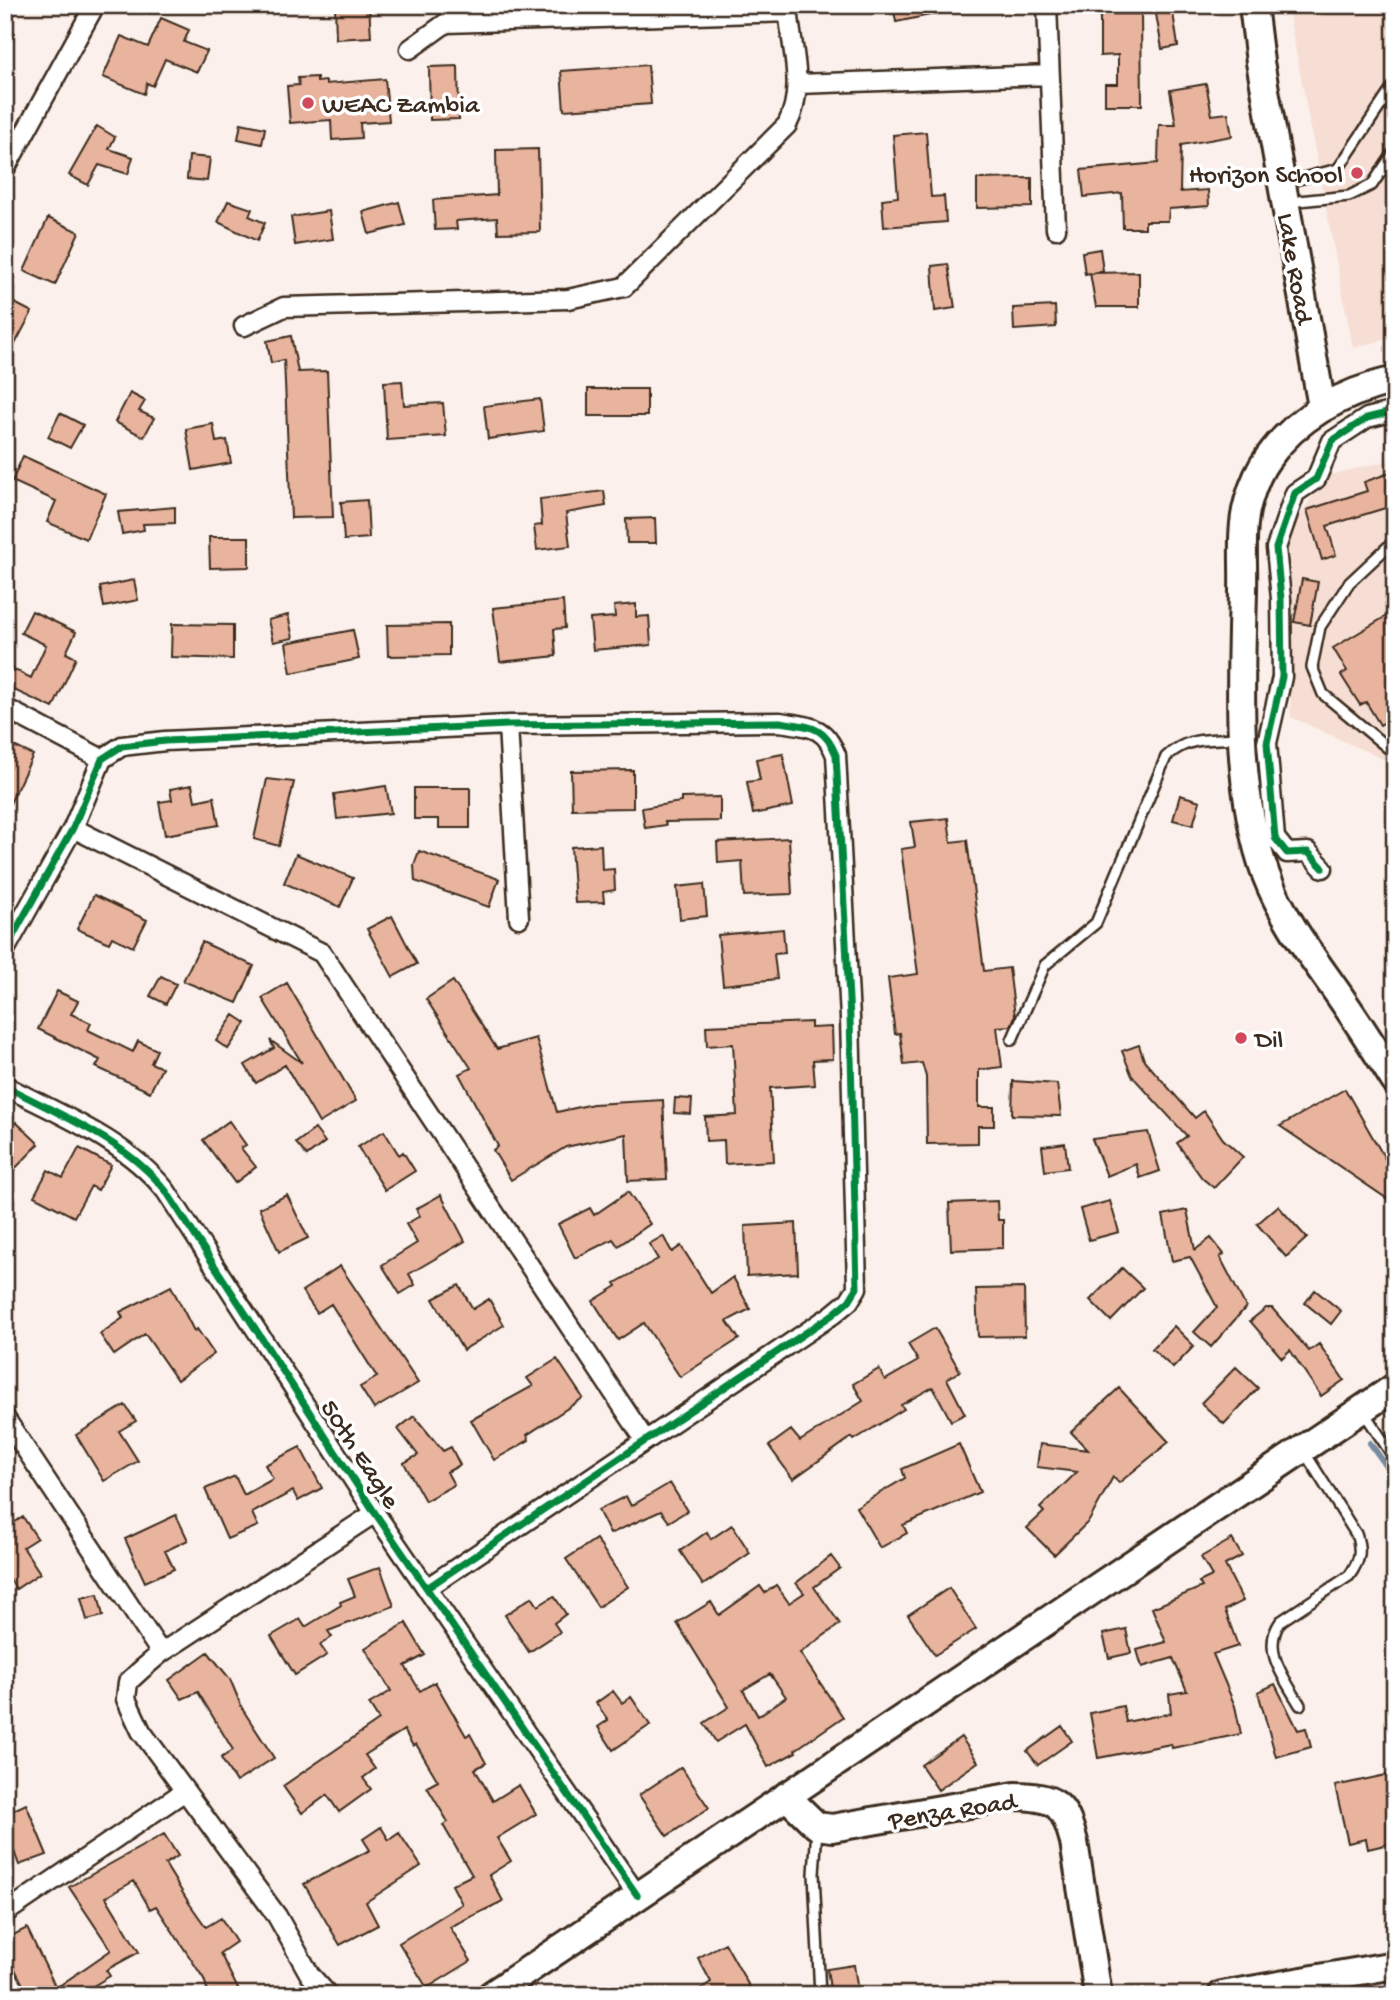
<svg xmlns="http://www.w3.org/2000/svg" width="1400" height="2000" viewBox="0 0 1400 2000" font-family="'Gochi Hand',sans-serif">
	<rect width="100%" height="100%" fill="#fbf0eb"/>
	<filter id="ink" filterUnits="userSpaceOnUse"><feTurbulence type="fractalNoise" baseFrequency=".0143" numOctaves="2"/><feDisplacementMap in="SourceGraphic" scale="14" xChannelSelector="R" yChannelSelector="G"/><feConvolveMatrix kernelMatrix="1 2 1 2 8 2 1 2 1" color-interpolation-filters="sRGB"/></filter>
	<g filter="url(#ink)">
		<path fill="#f6ded4" d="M1287,5H1395V337L1353,348Z
			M1395,459V752L1387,761L1291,717L1286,537L1326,476Z"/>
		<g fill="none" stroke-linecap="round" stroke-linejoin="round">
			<path stroke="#778ba1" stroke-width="6" d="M1370,1443L1395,1478"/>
		</g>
		<path fill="#e9b49d" stroke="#3b2a1e" stroke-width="2" fill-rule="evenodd" d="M335,5H369L371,37L336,39Z
			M893,5H945V12L896,22Z
			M1172,6L1178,46L1162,49L1155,8Z
			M1100,14H1141L1142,105H1105V84H1118V55L1100,56Z
			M161,18L189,30L184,42L207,51L197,72L165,59L153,86L147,83L144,94L103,77L121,36L148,47Z
			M648,65L651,104L564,110L561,71Z
			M458,66L459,119L430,120L429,67Z
			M317,77V82L326,81V84L385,79L389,121L360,123L361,138L332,140L331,120L290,123L287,86L299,85L298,78Z
			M1206,84L1212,115L1228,113L1232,136L1181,145L1180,192L1208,190L1209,206L1169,209L1168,221H1145V228H1123L1122,193L1084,197L1081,170L1158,163L1159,125H1176L1170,90Z
			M241,123L265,128L262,144L238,139Z
			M97,126L115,137L109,149L133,157L128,174L99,165L88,185L69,175Z
			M926,132L931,197L944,196L946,222L884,227L882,199L898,197L893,135Z
			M538,149L540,232L498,233L497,218L456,221L457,229L435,230L433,200L497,195L496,150Z
			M189,156L210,158L207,181L187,179Z
			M1032,178V207L977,208V179Z
			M228,201L252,209L249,216L265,223L257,241L218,222Z
			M399,202L405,225L369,234L363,212Z
			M329,211L333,239L295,245L291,217Z
			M48,218L79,232L55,285L24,271Z
			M1100,249L1103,271L1092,273L1139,272V307H1096L1090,273L1085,274L1082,252Z
			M948,264L955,308L935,311L932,266Z
			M5,298L32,312L5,363Z
			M1055,306L1056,327L1014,330L1013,308Z
			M291,336L298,372L327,371L333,517L291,518L284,360L271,363L267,341Z
			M402,381L404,405L443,403L446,436L387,440L384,382Z
			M588,389H647V416H588Z
			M130,393L145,401L139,411L154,418L144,437L115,422Z
			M540,399L544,431L488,439L484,406Z
			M60,413L83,425L70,448L48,437Z
			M213,424L216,442L227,440L231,463L193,470L186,429Z
			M23,456L106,494L86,539L47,522L56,501L12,481Z
			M1395,471V505L1327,526L1336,555L1322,560L1307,510L1367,491L1364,482Z
			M604,491L606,506L566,513L570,546L537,550L534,526L542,525L540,499Z
			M367,500L369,538L344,540L341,502Z
			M175,507V523L143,524L144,530L122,534L118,512Z
			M655,518L656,543H627L626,519Z
			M209,537H249V567L210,568Z
			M1302,579L1318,582L1310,625L1294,622Z
			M134,580L138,600L104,607L100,587Z
			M563,601L565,628L554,629L556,656L500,662L493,608Z
			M636,604V617L649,616L651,645L593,650L590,619L615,617L614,606Z
			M32,611L76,632L66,653L76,658L53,708L5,686L11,668L31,678L46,645L21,633Z
			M1395,611V717L1380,725L1366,702L1360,705L1341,675L1347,671L1333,648Z
			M288,615L293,638L273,642L268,620Z
			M172,624L233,625V659L171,657Z
			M449,624V655L388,656L387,625Z
			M353,630L359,659L291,673L286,643Z
			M5,742L33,755L5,814Z
			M783,754L793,806L753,814L747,782L760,780L756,759Z
			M633,770V808L572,809L571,771Z
			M267,779L294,782L279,846L254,839Z
			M192,785L195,801L214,797L219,825L165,835L159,802L172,800L170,789Z
			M386,786L391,813L337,819L334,794Z
			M414,788H470V828H439V819H414Z
			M1180,795L1200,801L1193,825L1173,820Z
			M720,797V821L665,822L666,825L645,828L642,808L681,802V798Z
			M948,818L951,842L967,840L984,971L1009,968L1015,1016L1011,1026L997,1027L1002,1067L979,1070V1107H994V1126H978V1143L927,1144L926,1077L922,1063L904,1065L900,1033L895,1034L888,978L918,974L901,849L915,847L911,822Z
			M789,838L792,894L744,896L742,861L718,863L717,842Z
			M601,845L602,870L614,869L615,890L603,892L604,902L575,903L571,847Z
			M419,851L499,879L489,907L415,881L414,865Z
			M296,854L353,878L340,907L284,883Z
			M704,884L707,916L680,919L677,887Z
			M94,895L147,920L133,947L112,937L109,943L77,929Z
			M392,916L417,964L393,977L367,929Z
			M783,929L785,953L774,954L777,979L723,985L718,935Z
			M202,942L254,966L237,1003L183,981Z
			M161,976L176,984L166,1004L150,996Z
			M453,981L497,1049L536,1038L557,1112L593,1104L663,1100L667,1179L628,1181L626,1134L566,1147L511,1180L493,1150L498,1146L459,1074L471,1068L426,999Z
			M287,983L356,1101L319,1123L285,1065L256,1083L245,1065L274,1048L270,1040L302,1063L262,998Z
			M57,991L78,1001L71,1014L91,1023L88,1030L133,1052L138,1041L157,1050L151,1063L162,1068L150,1092L96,1067L100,1060L38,1029Z
			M234,1015L246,1023L228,1049L216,1041Z
			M811,1022V1028L832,1027L833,1059L813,1060L815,1085L770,1088L774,1161L725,1164L724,1140L706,1141L705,1117L737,1115L733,1044L707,1046L706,1026Z
			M1139,1045L1144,1060L1195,1118L1204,1111L1223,1139L1243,1157L1214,1188L1202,1178L1177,1143L1187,1136L1132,1076L1122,1051Z
			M1013,1081L1057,1084L1061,1116L1012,1115Z
			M1345,1089L1395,1176V1204L1280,1126Z
			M675,1098L692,1099L691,1114L674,1113Z
			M229,1121L246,1145L241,1148L256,1167L235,1183L203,1140Z
			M16,1122L39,1144L5,1179V1133Z
			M315,1129L325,1142L307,1156L296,1143Z
			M384,1131L399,1155L403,1152L415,1171L385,1190L358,1147Z
			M1148,1132L1160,1171L1140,1178L1136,1164L1107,1176L1092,1139Z
			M1065,1143L1068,1168L1045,1171L1042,1146Z
			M79,1148L111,1165L98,1190L91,1186L74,1217L34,1196L48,1170L63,1178Z
			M628,1192L650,1224L618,1246L613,1239L575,1258L558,1224L590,1208L594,1215Z
			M287,1195L308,1238L279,1252L259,1208Z
			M441,1195L465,1241L409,1274L415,1285L400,1294L382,1265L417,1243L406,1224L420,1216L416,1209Z
			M997,1201L998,1220H1003V1248L951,1250L949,1203Z
			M1110,1201L1119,1232L1089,1240L1080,1209Z
			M1278,1206L1307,1238L1286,1257L1257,1224Z
			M1187,1210L1195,1250L1211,1238L1224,1254L1220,1257L1246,1307L1211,1347L1194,1332L1217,1307L1190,1257L1172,1261L1163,1215Z
			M796,1223L798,1273L747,1276L745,1226Z
			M663,1236L672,1252L681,1246L711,1293L733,1277L750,1309L727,1321L739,1339L680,1377L644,1323L618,1340L593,1301L617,1286L615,1283L658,1259L649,1244Z
			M340,1266L418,1383L374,1409L360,1387L377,1377L331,1304L317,1313L302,1291Z
			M1122,1268L1143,1288L1111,1321L1090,1300Z
			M459,1285L473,1309L489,1299L504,1325L463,1350L433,1299Z
			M171,1286L194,1331L197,1329L214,1354L177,1380L145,1334L114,1355L100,1334L123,1318L120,1312Z
			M1024,1288L1025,1336L978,1337L976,1289Z
			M1315,1290L1341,1311L1331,1324L1305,1303Z
			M1266,1308H1272L1309,1351L1319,1344L1344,1380L1321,1396L1290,1350L1282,1358L1250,1321Z
			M1174,1326L1194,1346L1173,1368L1152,1349Z
			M935,1328L960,1371L947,1379L965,1414L951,1421L933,1387L901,1405L904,1409L854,1440L852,1437L793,1479L769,1446L791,1430L800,1441L863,1401L853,1384L879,1369L885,1380L918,1361L908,1344Z
			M557,1359L583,1398L527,1435L529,1440L494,1460L471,1420L533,1386L527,1378Z
			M1236,1367L1258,1388L1224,1424L1201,1403Z
			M1119,1388L1169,1442L1119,1483L1113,1477L1089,1521L1054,1555L1027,1528L1044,1512L1040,1508L1077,1472L1037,1467L1040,1444L1088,1450L1071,1432Z
			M125,1405L136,1421L119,1431L138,1461L104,1481L76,1435Z
			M414,1416L443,1451L451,1447L460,1465L447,1472L454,1485L425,1501L404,1463L418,1455L398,1429Z
			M959,1444L980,1492L903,1525L907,1533L880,1548L856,1507L905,1478L902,1469Z
			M300,1447L322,1488L298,1501L293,1491L252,1513L258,1526L227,1539L205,1489L235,1476L244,1495L273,1479L265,1465Z
			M670,1483L687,1511L669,1522L661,1511L610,1534L598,1510L626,1496L631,1506Z
			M176,1515L188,1540L165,1551L174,1569L145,1582L125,1539Z
			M23,1517L37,1538L23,1547L40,1573L16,1589L5,1572V1528Z
			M732,1525L750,1553L703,1585L680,1551L707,1532L711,1539Z
			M596,1539L628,1587L598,1607L566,1559Z
			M1232,1539L1242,1556L1225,1565L1243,1601L1225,1610L1238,1646L1213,1654L1235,1706L1241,1734L1172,1748L1171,1744L1098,1758L1090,1713L1123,1706L1126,1722L1171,1713L1169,1694L1187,1691L1173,1658L1142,1667L1137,1650L1166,1642L1152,1608L1202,1587L1199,1582L1212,1576L1201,1557Z
			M831,1556L840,1568L814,1587L840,1624L800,1653L843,1717L795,1750L796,1752L768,1767L745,1724L716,1742L704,1723L729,1707L677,1623L711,1602L719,1615L760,1586L765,1593L776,1585L789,1603L804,1593L796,1583ZM770,1674L786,1697L758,1716L743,1690Z
			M380,1567L394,1606L328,1631L332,1637L320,1645L327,1655L295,1675L271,1636L300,1619L305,1627L341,1605L340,1602L355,1596L348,1579Z
			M949,1588L976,1629L935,1655L908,1615Z
			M98,1594L103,1616L87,1620L81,1598Z
			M554,1596L566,1614L554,1623L560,1632L529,1652L505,1615L532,1597L538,1606Z
			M406,1623L425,1655L405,1666L420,1691L435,1682L466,1736L470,1734L486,1763L475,1769L493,1801L519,1785L536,1814L497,1838L511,1861L489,1875L503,1901L450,1927L471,1961L427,1988L399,1943L462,1904L452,1885L472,1875L443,1825L448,1822L427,1787L438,1781L416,1744L413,1746L404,1730L365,1755L375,1769L363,1778L371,1789L339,1812L327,1795L302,1813L283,1786L379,1720L369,1704L391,1691L365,1648Z
			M1126,1629L1131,1653L1109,1658L1103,1634Z
			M208,1652L230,1679L243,1710L274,1758L236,1782L221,1758L233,1750L198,1692L182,1699L169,1680Z
			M1275,1684L1298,1730L1306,1728L1311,1747L1276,1757L1258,1692Z
			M613,1691L622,1703L631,1697L650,1725L613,1750L598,1727L608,1720L596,1703Z
			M1062,1726L1072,1741L1038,1765L1027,1751Z
			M961,1737L978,1762L938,1790L921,1765Z
			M681,1767L709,1808L667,1836L639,1795Z
			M1395,1773V1835L1388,1836L1389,1844L1368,1849L1366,1839L1348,1843L1335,1786Z
			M26,1804L47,1855L19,1865L5,1826V1814Z
			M381,1827L389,1840L399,1833L421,1866L366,1902L378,1925L340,1945L304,1884L370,1850L363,1839Z
			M164,1834L178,1856L165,1864L189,1903L206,1927L221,1918L236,1942L220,1953L241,1995H209L204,1979L156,1906L150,1909L134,1881L106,1897L139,1952L106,1970L110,1976L78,1995H28L15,1969L5,1974V1939L27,1928L56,1988L111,1950L69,1887Z
			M725,1943L754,1995H691L711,1982L698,1958Z
			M854,1965L858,1992L831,1995L827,1969Z"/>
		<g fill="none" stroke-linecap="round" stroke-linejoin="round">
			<g stroke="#3b2a1e" stroke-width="14">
				<path id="lane" d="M1283,183L1338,169L1395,84
					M1288,202L1349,196L1372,185L1395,151
					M1388,748L1323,694L1312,667L1320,627L1349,583L1395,540
					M1012,1040L1045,965L1096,923L1166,757C1188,736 1211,740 1239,738
					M1363,1411L1395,1459
					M1300,1705C1285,1679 1260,1649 1281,1621L1349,1576C1360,1561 1362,1551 1356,1534L1305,1453
					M817,1828L814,1874L820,1995
					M1335,1978L1337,1995"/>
			</g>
			<g stroke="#3b2a1e" stroke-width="23">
				<path id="street" d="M1047,5L1056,229
					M410,49L446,23L789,12
					M798,84L1049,75
					M5,169L95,5
					M244,326L284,307L568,299L624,287L787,125C807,86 790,47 788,5
					M5,708L102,759
					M508,725L519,918
					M73,828L322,953L645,1440
					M1323,868L1308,852L1287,853L1275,838L1267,743L1282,677L1281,599L1276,548L1295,493L1316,479L1332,441L1367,418L1395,411
					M5,950L73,828L102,759L122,746L165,741L508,725L780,722C810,727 824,725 836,755L850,1018L857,1288L849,1301L832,1315L427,1588
					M5,1086C62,1116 125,1140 166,1191L375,1513L637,1895
					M5,1418L161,1653
					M5,1913L185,1791
					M328,1995L310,1975L277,1916L141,1731L126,1699L128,1682L141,1670L161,1653L375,1513"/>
			</g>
			<g stroke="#3b2a1e" stroke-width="32">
				<path id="secondary" d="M1253,5L1260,62L1322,407
					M1395,380C1344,392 1298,415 1268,458C1259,470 1252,488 1248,502C1240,530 1244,562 1243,591C1241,683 1234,787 1266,875C1284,922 1315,960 1343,1001C1361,1027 1378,1054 1395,1081
					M786,1796L817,1826L832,1828L1015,1796C1056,1797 1064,1803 1074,1842L1098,1995
					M491,1995L1395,1387
					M1222,1995L1395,1965"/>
			</g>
			<use href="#lane" stroke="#fff" stroke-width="9"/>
			<use href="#street" stroke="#fff" stroke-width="18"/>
			<use href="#secondary" stroke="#fff" stroke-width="26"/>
			<g stroke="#fff" stroke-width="11">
				<path id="cycleway" d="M1323,868L1308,852L1287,853L1275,838L1267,743L1282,677L1281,599L1276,548L1295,493L1316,479L1332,441L1367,418L1395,411
					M5,950L73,828L102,759L122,746L165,741L508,725L780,722C810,727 824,725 836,755L850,1018L857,1288L849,1301L832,1315L427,1588
					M5,1086C62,1116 125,1140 166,1191L375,1513L637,1895"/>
			</g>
			<use href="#cycleway" stroke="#00873e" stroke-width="7"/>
		</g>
	</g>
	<g fill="#d1495b" stroke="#fff" stroke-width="2.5">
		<circle cx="308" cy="103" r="7"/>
		<circle cx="1357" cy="173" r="7"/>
		<circle cx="1241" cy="1038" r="7"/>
	</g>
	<g text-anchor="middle" stroke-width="7" stroke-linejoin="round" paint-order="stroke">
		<g font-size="26" fill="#3b2a1e" stroke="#fff" text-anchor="start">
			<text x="322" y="112">WEAC Zambia</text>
			<text x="1343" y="182" text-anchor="end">Horizon School</text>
			<text x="1255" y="1047">Dil</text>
		</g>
		<g font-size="26" fill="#3b2a1e" stroke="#fff">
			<text transform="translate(1297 268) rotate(80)" y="9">Lake Road</text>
			<text transform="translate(362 1453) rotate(57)" y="9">50th Eagle</text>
			<text transform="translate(952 1809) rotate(-9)" y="9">Penza Road</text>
		</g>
	</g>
	<rect width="1400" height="2000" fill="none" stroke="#fff" stroke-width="28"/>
	<rect x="14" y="14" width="1372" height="1972" fill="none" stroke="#3b2a1e" stroke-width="2.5" filter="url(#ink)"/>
</svg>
